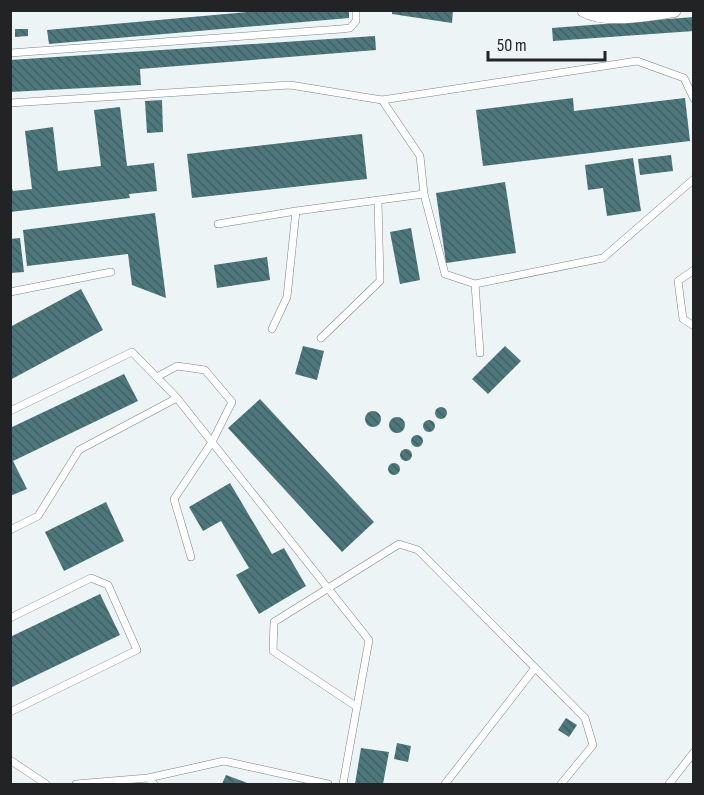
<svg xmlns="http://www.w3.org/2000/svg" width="704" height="795" viewBox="0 0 704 795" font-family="'Sofia Sans Condensed',sans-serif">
	<defs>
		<pattern id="building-back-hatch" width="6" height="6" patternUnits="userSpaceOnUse" patternTransform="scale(1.5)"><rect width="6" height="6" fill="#4d777b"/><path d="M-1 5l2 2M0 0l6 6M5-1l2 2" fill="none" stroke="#406165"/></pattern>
	</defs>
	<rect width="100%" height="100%" fill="#edf4f5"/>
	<path fill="url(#building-back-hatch)" d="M271,10H349V18L49,44L47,30Z
		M392,10H453L452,23L392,14Z
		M694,17V31L553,41L552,28Z
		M15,29H28V36L15,37Z
		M375,36L376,50L140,69L141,85L10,92V60Z
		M573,98L574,111L685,98L690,141L483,166L476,110Z
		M162,100L163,132L147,133L145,101Z
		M120,107L127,166L154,163L157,191L129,194L130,198L10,212V184L13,191L32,189L25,131L53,127L58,171L101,166L94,110Z
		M362,134L367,179L192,198L187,154Z
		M671,155L673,171L640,175L638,159Z
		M633,158L641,211L607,216L603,188L588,190L585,165Z
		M505,182L516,253L446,263L436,193Z
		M155,213L166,298L132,285L128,254L27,266L23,230Z
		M411,228L420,280L400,284L390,232Z
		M20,238L24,272L10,273V239Z
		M267,257L270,280L217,288L214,265Z
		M81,289L103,330L10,380V327Z
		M303,346L324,351L317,380L295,374Z
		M505,346L521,361L488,394L472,379Z
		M124,374L138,401L13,461L27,489L10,496V428Z
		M260,399L374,522L342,552L228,428Z
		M435 413a6 6 0 1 1 12 0a6 6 0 1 1-12 0Z
		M365 419a8 8 0 1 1 16 0a8 8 0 1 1-16 0Z
		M389 425a8 8 0 1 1 16 0a8 8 0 1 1-16 0Z
		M423 426a6 6 0 1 1 12 0a6 6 0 1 1-12 0Z
		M411 441a6 6 0 1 1 12 0a6 6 0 1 1-12 0Z
		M400 455a6 6 0 1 1 12 0a6 6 0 1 1-12 0Z
		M388 469a6 6 0 1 1 12 0a6 6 0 1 1-12 0Z
		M230,483L272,554L284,548L306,586L259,614L236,575L249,568L221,521L203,531L189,507Z
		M106,502L124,541L64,571L45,532Z
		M100,594L120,635L10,688V637Z
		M566,718L577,725L569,737L558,730Z
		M397,743L411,746L408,762L394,759Z
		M361,748L389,752L383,784H355Z
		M226,775L250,784H222Z"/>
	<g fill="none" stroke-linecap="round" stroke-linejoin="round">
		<g stroke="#7c8384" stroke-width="8">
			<path id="service" d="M10,53L341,29L350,28L356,21V10
				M382,100L420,156L424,194L445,274L475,284L603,258L694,179
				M10,103L290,85L382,100L637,61L684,78L694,99
				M218,224L296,211L424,194
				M694,270L678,281L683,319L694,326
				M475,284L480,353
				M10,292L111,272
				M272,329L287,297L296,211
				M321,338L380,281L378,201
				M157,377L177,366L205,370L232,402L212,442L174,499L191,557
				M10,411L132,352L177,398
				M10,530L38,516L79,450L177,398L369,640L343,784
				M10,618L91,578L108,585L137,650L10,712
				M357,707L273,651L274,622L399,544L418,550L585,718L593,745L561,784
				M10,760L46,784
				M148,778L224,761L328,784
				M76,784L148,778L154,784
				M445,784L535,668
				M669,784L694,752"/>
		</g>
		<g stroke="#7c8384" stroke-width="15">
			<path id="minor" d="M584,10C606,22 649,14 674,10"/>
		</g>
		<use href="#service" stroke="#fff" stroke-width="7"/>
		<use href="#minor" stroke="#fff" stroke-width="14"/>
	</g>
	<rect width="704" height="795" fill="none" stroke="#212324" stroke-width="24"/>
	<path d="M488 51v9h117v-9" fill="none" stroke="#212324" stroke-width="3"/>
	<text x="497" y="51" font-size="18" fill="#212324" stroke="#edf4f5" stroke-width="4.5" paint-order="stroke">50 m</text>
</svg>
